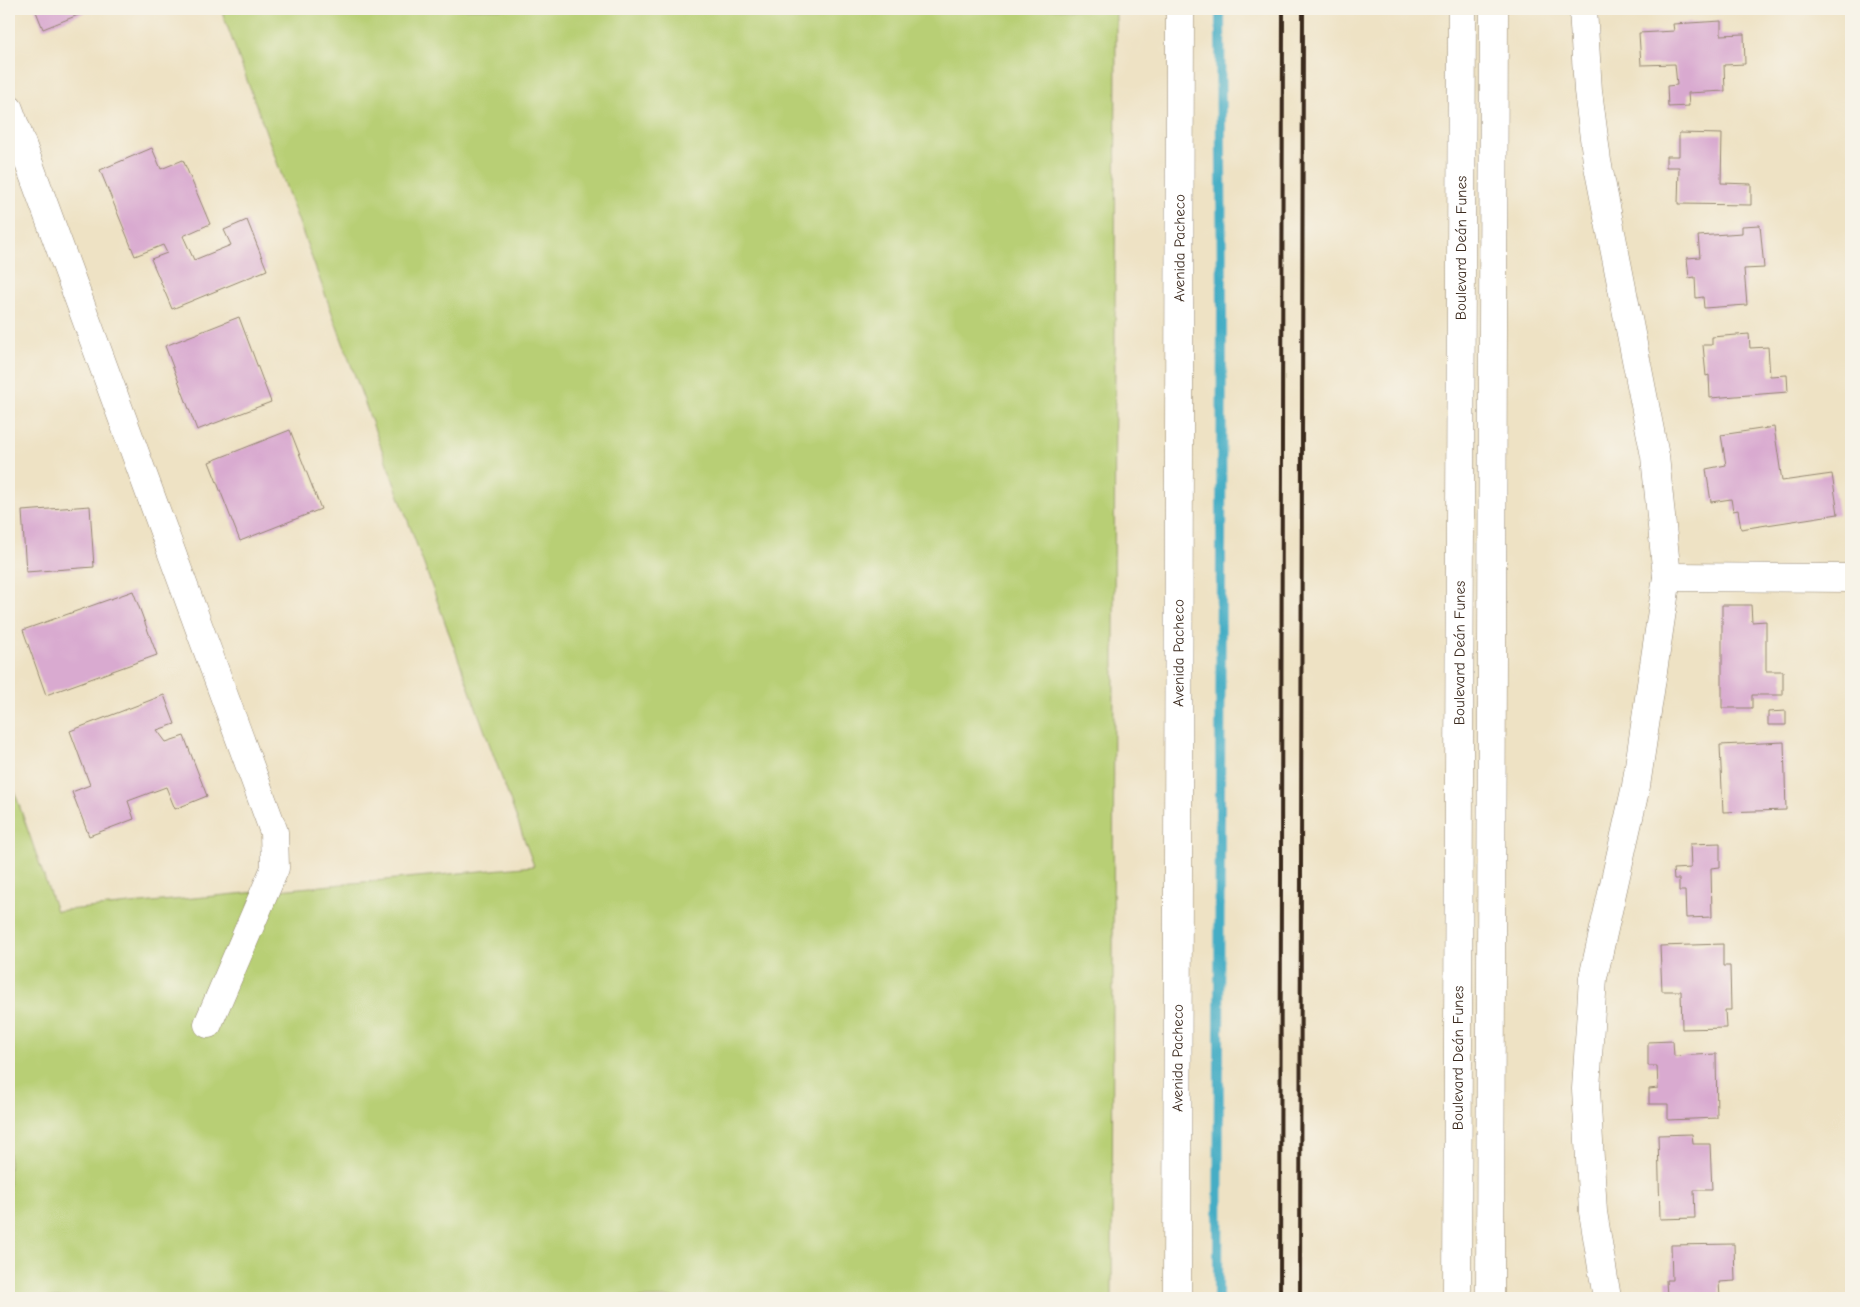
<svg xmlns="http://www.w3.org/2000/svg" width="1860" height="1307" viewBox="0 0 1860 1307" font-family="'Comic Neue',sans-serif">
	<rect width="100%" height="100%" fill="#f7f3e8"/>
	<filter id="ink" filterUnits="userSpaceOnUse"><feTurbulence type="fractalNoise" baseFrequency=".02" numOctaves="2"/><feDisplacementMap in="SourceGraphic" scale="10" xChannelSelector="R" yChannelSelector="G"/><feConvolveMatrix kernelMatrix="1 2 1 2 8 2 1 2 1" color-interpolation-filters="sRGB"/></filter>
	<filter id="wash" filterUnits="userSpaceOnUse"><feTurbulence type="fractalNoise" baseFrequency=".0096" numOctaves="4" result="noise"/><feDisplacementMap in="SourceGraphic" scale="20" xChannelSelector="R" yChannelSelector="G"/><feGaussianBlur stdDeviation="1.12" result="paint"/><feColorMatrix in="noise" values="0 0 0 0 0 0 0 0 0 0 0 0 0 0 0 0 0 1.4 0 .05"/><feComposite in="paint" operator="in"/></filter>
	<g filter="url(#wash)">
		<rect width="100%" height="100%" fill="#eee2c4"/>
		<path fill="#b8cf74" stroke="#7a7c49" d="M221,9H1116L1112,1298H9V776L56,911L534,866Z"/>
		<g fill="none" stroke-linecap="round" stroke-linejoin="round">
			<path stroke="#45adc5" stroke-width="10" d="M1218,1298L1222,307L1220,9"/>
		</g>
		<g id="blocks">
			<path fill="#d9aad0" d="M35,9H93L43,29Z
				M1721,21V35L1744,34L1745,64L1724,65L1725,91L1688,93L1689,106L1668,107L1667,86L1677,85L1675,64L1641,65L1639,33L1674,31L1673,24Z
				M1679,133L1722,134L1721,183L1751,184V205L1678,204L1679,167H1666V156H1679Z
				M152,148L161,169L183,160L210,224L183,236L194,260L231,245L224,230L247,220L267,270L172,309L151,259L167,253L163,245L135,256L100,170Z
				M1760,225L1764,268L1744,269L1747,305L1704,308L1703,297L1696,298L1695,277L1689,278L1687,258L1700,257L1698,236L1742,233V226Z
				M239,317L271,402L197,430L165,346Z
				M1749,334L1750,348L1768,347L1770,376L1787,375L1788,392L1710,398L1709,375L1706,376L1703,345H1712V337Z
				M1774,427L1782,481L1832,474L1838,514L1741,529L1738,510L1733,511L1731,499L1711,502L1706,469L1726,465L1721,435Z
				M290,430L321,509L240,541L209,462Z
				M90,506L94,567L26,572L22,511Z
				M133,591L157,655L46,695L23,630Z
				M1722,605H1751L1752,622L1766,621V671H1783V695H1752V708H1722Z
				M164,695L175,724L157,730L166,742L184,736L207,796L175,809L166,787L128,801L134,819L89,836L72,792L90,785L70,731Z
				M1786,711V725H1768V712Z
				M1784,742L1786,810L1723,812L1720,745Z
				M1720,843V867L1711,868L1712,917L1686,918L1685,891H1679V879H1674L1673,869L1691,868L1690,844Z
				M1723,944V966H1730L1731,1010H1725L1726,1028L1682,1029L1681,991H1662L1660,946Z
				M1673,1041L1674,1056L1716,1054L1717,1118L1668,1120V1104H1649V1089L1658,1088L1657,1066H1648V1042Z
				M1692,1134L1693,1144H1710L1712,1190H1694L1695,1218L1660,1219L1658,1135Z
				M1734,1244L1735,1281L1719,1282L1720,1298H1667L1666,1280H1672L1671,1245Z"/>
		</g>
	</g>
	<g filter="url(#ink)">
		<use href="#blocks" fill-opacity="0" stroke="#948671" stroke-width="1"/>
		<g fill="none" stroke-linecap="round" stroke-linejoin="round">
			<g stroke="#948671" stroke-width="29">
				<g id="minor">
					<path d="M1583,9L1588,91L1597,161L1655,456L1667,577L1636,786L1593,978L1586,1089L1593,1212L1607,1298"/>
					<path d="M9,109L274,832L275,868L208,1024"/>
					<path d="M1667,577L1851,578"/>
					<path id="s1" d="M1177,1298L1180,9"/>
				</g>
			</g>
			<g stroke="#948671" stroke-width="29">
				<g id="major">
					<path id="s2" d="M1457,1298L1462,9"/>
					<path d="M1490,1298L1494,9"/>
				</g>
			</g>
			<use href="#minor" stroke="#fff" stroke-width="28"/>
			<use href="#major" stroke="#fff" stroke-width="28"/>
			<path stroke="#3b2a1e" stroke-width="4" d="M1280,1298L1283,9
				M1300,1298L1303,9"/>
		</g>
	</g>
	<g text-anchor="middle" stroke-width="5" stroke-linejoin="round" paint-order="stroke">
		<g font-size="15" fill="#3b2a1e" stroke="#f7f3e8">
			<text dy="5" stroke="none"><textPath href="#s1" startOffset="1050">Avenida Pacheco</textPath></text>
			<text dy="5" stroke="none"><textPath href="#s2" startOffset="1050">Boulevard Deán Funes</textPath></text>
			<text dy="5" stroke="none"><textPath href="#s1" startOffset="645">Avenida Pacheco</textPath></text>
			<text dy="5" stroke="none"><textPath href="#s2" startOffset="645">Boulevard Deán Funes</textPath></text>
			<text dy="5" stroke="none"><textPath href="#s1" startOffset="240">Avenida Pacheco</textPath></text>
			<text dy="5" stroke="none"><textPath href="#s2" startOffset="240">Boulevard Deán Funes</textPath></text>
		</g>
	</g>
	<rect width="1860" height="1307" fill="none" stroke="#f7f3e8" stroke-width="30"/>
</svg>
